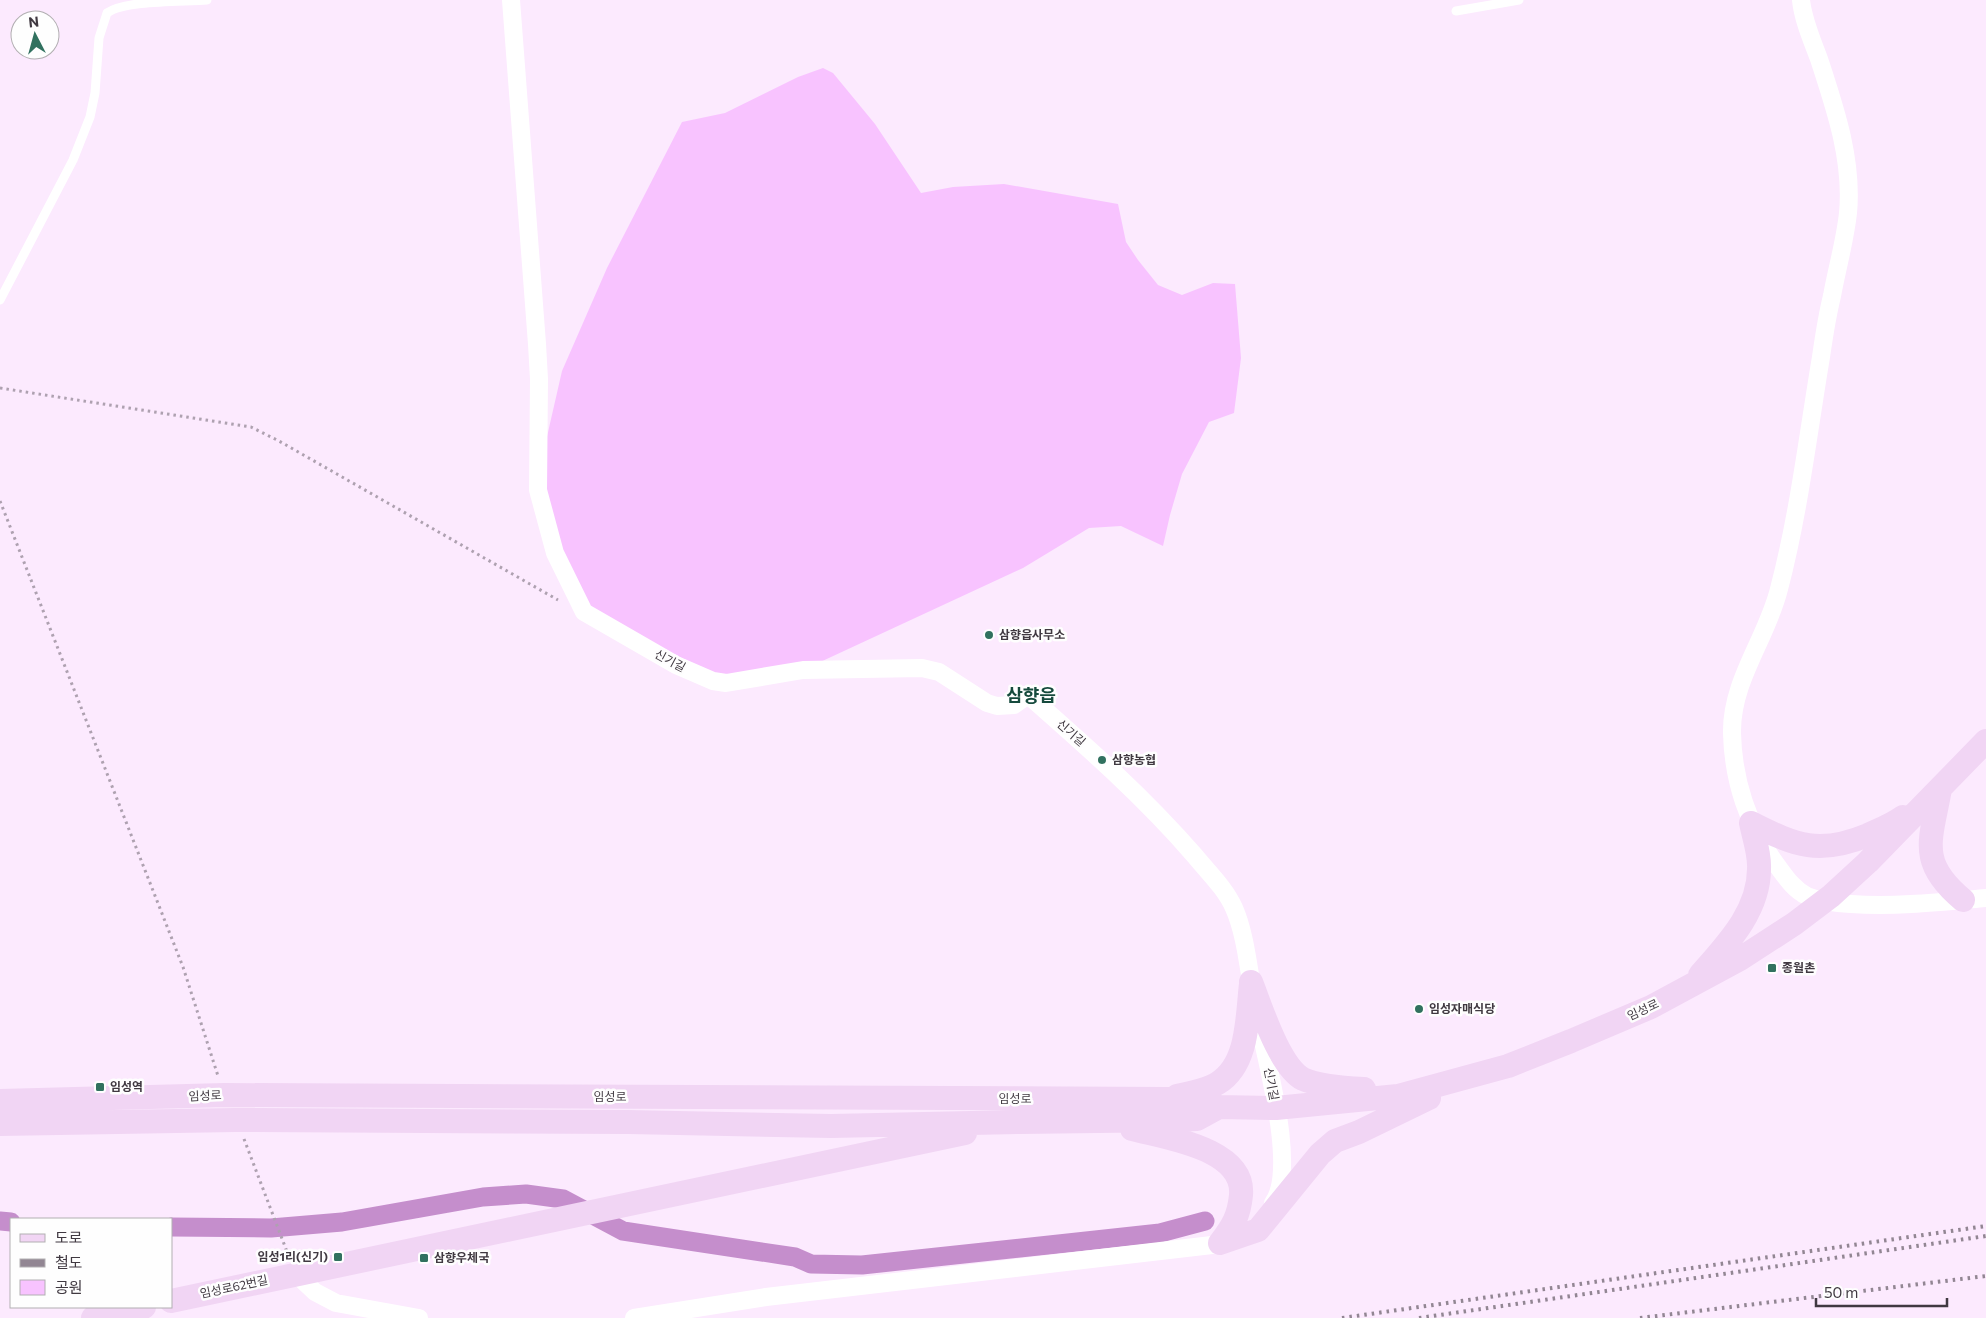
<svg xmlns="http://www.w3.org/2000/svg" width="1986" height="1318" viewBox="0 0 1986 1318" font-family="Commissioner,'Noto Sans KR',sans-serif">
	<rect width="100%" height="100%" fill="#fceafe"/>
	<path fill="#f8c3ff" d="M823,68L833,73L875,124L921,193L953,187L1004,184L1118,204L1126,242L1138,260L1158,285L1182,295L1213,283L1235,284L1241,358L1234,413L1209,422L1182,474L1170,515L1163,546L1121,526L1089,528L1023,568L803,670L726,683L584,612L574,590L538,476L562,371L607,268L682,122L725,113L798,77Z"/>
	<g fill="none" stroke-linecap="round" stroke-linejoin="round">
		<path stroke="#c58ecc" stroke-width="19" d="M0,1221L11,1222
			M171,1227L271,1228L342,1222L483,1197L526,1194L563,1199L623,1231L795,1257L811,1264L862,1265L1160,1233L1205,1221"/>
		<path stroke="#aea1b0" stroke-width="3" stroke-dasharray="2.5 4" stroke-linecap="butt" d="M0,388L251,427L279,441L558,600
			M0,501L183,967L218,1076
			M244,1139L289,1257"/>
		<path stroke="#fff" stroke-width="9" d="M1456,11L1519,0
			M0,300L73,160L90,117L95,93L99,38L107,13C125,0 183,2 207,0"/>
		<path stroke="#fff" stroke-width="18" d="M511,0L537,344L539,379L538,490L555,553L584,612L676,665L713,681L726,683L803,670L922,668L939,672L987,703L997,706L1014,705L1028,695C1086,746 1144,797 1195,856C1208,872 1225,888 1234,908C1245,933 1248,965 1253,993
			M1801,0C1803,20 1812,40 1819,59C1835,108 1853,160 1848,213C1845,241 1837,268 1832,296C1827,316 1824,336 1821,357C1808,434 1799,513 1779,589C1767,638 1731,681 1732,733C1733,780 1748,826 1776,864C1785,876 1793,889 1807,896C1822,902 1836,903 1851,904C1896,907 1941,902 1986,898
			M1259,1023C1267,1064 1297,1170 1273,1203
			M296,1274L315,1292L336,1303L419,1318
			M634,1318L766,1297L1212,1245L1229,1238"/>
		<path stroke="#f1d5f4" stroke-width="24" d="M1940,789C1931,840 1917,862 1963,900
			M1751,823C1796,846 1820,855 1868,835C1881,829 1892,825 1903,817
			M1700,975C1726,945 1759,912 1759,869C1760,854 1754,838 1751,823
			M1251,982C1261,1007 1279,1066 1303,1079C1318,1086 1347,1088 1364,1089
			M1177,1096C1190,1093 1207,1090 1218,1083C1249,1064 1247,1016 1251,984
			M0,1101L225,1095L1167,1099H1194L1219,1107L1276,1108L1398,1096L1508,1066L1571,1041L1651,1007L1740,959L1794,924L1831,896L1868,862L1986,741
			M0,1124L235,1120L628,1122L831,1126L1020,1122L1176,1120L1197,1119L1219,1107
			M1132,1129C1165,1138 1245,1148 1241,1195C1239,1216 1233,1226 1220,1243
			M1220,1243L1258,1230L1320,1154L1335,1141L1359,1132L1429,1098
			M171,1301L965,1133
			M93,1318L144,1307"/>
		<path stroke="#928693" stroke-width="4" stroke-dasharray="2.5 5" stroke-linecap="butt" d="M1342,1318L1986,1226
			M1419,1318L1986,1236
			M1640,1318L1986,1276"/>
	</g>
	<g fill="#31715f" stroke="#fefefe" stroke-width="2">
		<circle cx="989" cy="635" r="5"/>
		<circle cx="1102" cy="760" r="5"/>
		<rect x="1767" y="963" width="10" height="10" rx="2.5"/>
		<circle cx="1419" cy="1009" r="5"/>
		<rect x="95" y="1082" width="10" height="10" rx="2.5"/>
		<rect x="333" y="1252" width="10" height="10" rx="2.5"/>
		<rect x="419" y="1253" width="10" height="10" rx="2.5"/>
	</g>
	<g text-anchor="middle" stroke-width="5" stroke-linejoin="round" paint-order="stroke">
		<g font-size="12" font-weight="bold" fill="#403941" stroke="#fefefe" text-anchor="start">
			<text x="999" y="639">삼향읍사무소</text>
			<text x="1112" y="764">삼향농협</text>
			<text x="1782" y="972">종월촌</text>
			<text x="1429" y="1013">임성자매식당</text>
			<text x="110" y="1091">임성역</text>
			<text x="328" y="1261" text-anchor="end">임성1리(신기)</text>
			<text x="434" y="1262">삼향우체국</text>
		</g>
		<g font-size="12" fill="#403941" stroke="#fefefe">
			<text transform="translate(670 661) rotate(28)" y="4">신기길</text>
			<text transform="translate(1071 733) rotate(41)" y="4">신기길</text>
			<text transform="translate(1643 1010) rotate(-25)" y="4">임성로</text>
			<text transform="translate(1271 1084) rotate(79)" y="4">신기길</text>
			<text transform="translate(205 1096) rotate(-3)" y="4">임성로</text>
			<text x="610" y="1101">임성로</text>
			<text x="1015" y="1103">임성로</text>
			<text transform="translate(234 1287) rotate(-12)" y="4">임성로62번길</text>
		</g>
		<g font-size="18" font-weight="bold" fill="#164a3d" stroke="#fefefe">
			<text x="1031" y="702">삼향읍</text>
		</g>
	</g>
	<rect x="10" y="1218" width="162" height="90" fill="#fefefe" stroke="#b2afb2"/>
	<rect x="20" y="1234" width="25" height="8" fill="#f1d5f4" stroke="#b2afb2"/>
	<text x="55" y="1243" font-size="15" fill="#403941">도로</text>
	<rect x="20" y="1259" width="25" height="8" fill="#928693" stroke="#b2afb2"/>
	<text x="55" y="1268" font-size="15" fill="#403941">철도</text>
	<rect x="20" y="1280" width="25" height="15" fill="#f8c3ff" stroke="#b2afb2"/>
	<text x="55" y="1293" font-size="15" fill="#403941">공원</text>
	<g transform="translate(35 35) rotate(354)"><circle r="24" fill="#fefefe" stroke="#b2afb2"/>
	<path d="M0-4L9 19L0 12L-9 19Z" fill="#31715f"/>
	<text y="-8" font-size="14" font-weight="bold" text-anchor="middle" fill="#403941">N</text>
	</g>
	<path d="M1816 1298v8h131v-8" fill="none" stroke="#403941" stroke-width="2.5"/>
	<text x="1824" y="1298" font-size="15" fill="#403941" stroke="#fefefe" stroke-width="4" paint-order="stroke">50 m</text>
</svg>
